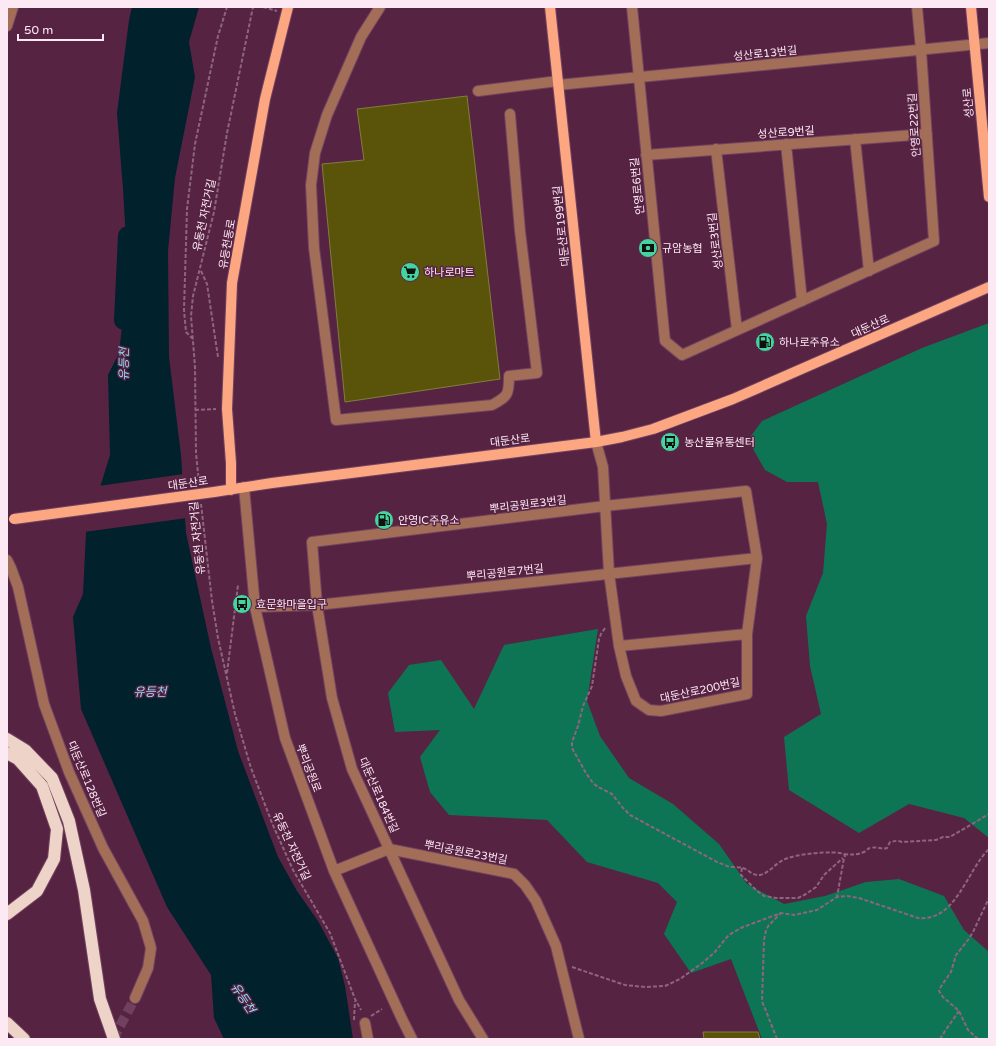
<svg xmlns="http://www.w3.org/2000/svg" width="996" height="1046" viewBox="0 0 996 1046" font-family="'Varela Round','Noto Sans KR',sans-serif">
	<rect width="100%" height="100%" fill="#572343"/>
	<path fill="#0e7554" d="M989,323V838L964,818L909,804L859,833L789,790L784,737L821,714L810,666L806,616L823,573L827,524L818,482H787L765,470L748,440L762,421L922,348Z
		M598,629L587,701L600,736L629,778L673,804L719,844L747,884L784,904L825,896L866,882L899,879L944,896L964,930L989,952V1039H762L731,959L691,973L664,934L677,902L658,883L587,862L547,820L449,815L430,792L420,757L440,730L395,732L388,693L409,665L441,660L474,709L504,645Z"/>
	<path fill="#01212c" d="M132,7H199L189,42L195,77L175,178L168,251L169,357L181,455L186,533L211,648L238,751L278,857L297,891L318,921L338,958L345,986L353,1039H224L214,1018L211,975L167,907L81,709L73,617L83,594L86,533L110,455L108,375L119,353L128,274L123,189L117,113L129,20Z"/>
	<path fill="#572343" d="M184,474L187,518L84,532L98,486Z"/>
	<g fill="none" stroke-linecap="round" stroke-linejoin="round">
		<path stroke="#01212c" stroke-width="20" d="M124,320L128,236"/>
	</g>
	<path fill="#5a540b" stroke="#837d3c" d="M467,96L500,379L345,402L322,164L364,160L357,109Z
		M703,1032H758L760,1039H704Z"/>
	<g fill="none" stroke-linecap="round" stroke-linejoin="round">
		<path stroke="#70415e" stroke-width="10" stroke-dasharray="10 5" stroke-linecap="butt" d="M113,1039L135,998"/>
		<g stroke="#72435f" stroke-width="12">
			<path id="minor" d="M380,7L361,37L327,115L315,153L311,185L314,248L336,420L492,405C508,396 509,395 509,376L537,373L520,231L510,114
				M632,7L665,341L682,355L934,241L921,50L917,7
				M7,26L13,7
				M558,85L989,43
				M478,91L558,81
				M855,139L869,271
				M786,144L802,301
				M716,149L737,330
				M646,155L927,134
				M244,487L255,607L285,738L334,871L402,1019L412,1039
				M7,560L11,568L18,587L44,704L69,772L103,848L143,921L151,948L148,968L135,998
				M255,607L317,605L757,558
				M619,646L747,634
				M334,871L389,849L514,874L525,885L536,901L556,946L579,1039
				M365,1023L368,1039
				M483,1039L459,1000L352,769L332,698L317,605L312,542L605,506L746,491L757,558L747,634V694L661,711L649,710L636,701L626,676L619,646L609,573L603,467L596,442"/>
		</g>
		<g stroke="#72435f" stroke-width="12">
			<path id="major" d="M550,7L596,442
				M971,7L989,197
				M231,490V463L227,409L232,283L265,99L288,7
				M214,492L272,483L596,442L622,437L653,429L733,399L989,287"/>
		</g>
		<g stroke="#72435f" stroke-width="14">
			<path id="highway" d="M7,739L25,750L52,778L69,821L84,890L100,999L114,1039
				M7,753L18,759L42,786L57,829L54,859L37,891L7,914
				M7,1023L24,1039"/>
		</g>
		<path stroke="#8e657e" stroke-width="2" stroke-dasharray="4 2" stroke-linecap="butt" d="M263,7L277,11
			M201,271L207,284L218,357
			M193,339L186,332L184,310L187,209L195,144L218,36L227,7
			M195,410L216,409
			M199,483L196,453L195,367L191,316L193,296L214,212L227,133L253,7
			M201,504L212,601L218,638L235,714L251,768L272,823L293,870L330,933L355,999L361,1010
			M605,628L601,634L599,639L592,686L583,706L578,726L572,742V748L586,773L593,783L598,787L612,794L623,808L630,815L641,821L719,863C723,864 727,866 730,867C734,867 739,867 743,868C749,870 753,876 760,875C769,873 775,864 783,860C794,854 833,850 844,854L845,856L844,858L837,897
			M227,673L238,585
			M844,854C852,855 858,855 866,851C868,849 868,848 871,848C877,846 882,850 887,848L890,842C895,841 898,840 902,842L936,840L943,837H950L989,814
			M742,868L741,875L757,891L764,896L776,898H798L806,894L816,887L824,875L843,858
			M572,967L625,985L645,987L665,986L680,979L701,964L714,953L727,937L732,933L743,927L781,913L794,915L817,910L837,897L847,896L859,898L918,918C956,922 967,870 989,849
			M371,1016L382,1009
			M354,1020L355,1001
			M777,1039L762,1001L764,940L766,930L769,925L780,914
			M940,1039L945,1031L959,1011
			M978,1039L968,1030L959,1011L943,997L939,991L940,988L951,972L956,955L968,940L973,932L989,898"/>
		<use href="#minor" stroke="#a26e57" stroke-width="10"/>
		<use href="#major" stroke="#fda782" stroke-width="10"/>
		<use href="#highway" stroke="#eed4c8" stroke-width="12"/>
		<g stroke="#72435f" stroke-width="12" stroke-linecap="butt">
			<path id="major-bridge" d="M14,519L214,492"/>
		</g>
		<use href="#major-bridge" stroke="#fda782" stroke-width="10"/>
	</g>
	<defs>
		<g id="bank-disc" transform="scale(1)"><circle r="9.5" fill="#44d49f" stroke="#572343"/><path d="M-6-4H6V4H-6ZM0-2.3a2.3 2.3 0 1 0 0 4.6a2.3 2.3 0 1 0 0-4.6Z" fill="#111"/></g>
		<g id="supermarket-disc" transform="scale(1)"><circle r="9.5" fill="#44d49f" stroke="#572343"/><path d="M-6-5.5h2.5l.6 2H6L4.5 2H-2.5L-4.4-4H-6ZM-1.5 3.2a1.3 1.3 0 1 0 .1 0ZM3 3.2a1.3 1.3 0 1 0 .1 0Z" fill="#111"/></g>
		<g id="fuel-disc" transform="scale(1)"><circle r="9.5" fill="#44d49f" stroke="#572343"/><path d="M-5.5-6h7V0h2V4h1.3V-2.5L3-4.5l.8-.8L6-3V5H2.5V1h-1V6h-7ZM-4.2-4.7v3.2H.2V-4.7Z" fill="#111"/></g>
		<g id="bus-disc" transform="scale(1)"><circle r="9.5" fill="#44d49f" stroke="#572343"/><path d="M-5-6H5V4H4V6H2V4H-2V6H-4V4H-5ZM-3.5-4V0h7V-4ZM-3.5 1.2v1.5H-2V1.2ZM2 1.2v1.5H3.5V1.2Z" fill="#111"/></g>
	</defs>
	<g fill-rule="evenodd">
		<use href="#bank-disc" x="648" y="248"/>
		<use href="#supermarket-disc" x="410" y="272"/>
		<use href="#fuel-disc" x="765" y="342"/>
		<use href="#bus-disc" x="670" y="442"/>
		<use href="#fuel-disc" x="384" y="520"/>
		<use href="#bus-disc" x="242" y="604"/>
	</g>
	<g text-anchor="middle" stroke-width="3" stroke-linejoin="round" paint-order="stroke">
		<g font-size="11" fill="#fde9f4" stroke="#572343">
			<text transform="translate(765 53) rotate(-6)" y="4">성산로13번길</text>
			<text transform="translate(968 103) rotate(-95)" y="4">성산로</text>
			<text transform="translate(914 125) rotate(-94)" y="4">안영로22번길</text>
			<text transform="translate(786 132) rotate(-4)" y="4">성산로9번길</text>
			<text transform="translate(637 186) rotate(-96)" y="4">안영로6번길</text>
			<text transform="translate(204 215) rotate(-78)" y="4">유동천 자전거길</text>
			<text transform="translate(561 226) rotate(-96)" y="4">대둔산로199번길</text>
			<text transform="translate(715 241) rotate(-97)" y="4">성산로3번길</text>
			<text transform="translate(227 244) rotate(-80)" y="4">유등천동로</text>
			<text transform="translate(870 326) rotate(-24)" y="4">대둔산로</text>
			<text transform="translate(510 440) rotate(-7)" y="4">대둔산로</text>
			<text transform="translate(188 483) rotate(-8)" y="4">대둔산로</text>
			<text transform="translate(528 504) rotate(-7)" y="4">뿌리공원로3번길</text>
			<text transform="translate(197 538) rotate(-96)" y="4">유동천 자전거길</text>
			<text transform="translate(505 572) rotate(-6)" y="4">뿌리공원로7번길</text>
			<text transform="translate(700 690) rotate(-12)" y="4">대둔산로200번길</text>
			<text transform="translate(309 768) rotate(69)" y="4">뿌리공원로</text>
			<text transform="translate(87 779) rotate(67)" y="4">대둔산로128번길</text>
			<text transform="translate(379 795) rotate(66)" y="4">대둔산로184번길</text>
			<text transform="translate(292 846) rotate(65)" y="4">유동천 자전거길</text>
			<text transform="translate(466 852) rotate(11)" y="4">뿌리공원로23번길</text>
		</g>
		<g font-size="11" fill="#fde9f4" stroke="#572343" text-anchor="start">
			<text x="662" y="252">규암농협</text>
			<text x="424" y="276">하나로마트</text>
			<text x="779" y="346">하나로주유소</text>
			<text x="684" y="446">농산물유통센터</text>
			<text x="398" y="524">안영IC주유소</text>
			<text x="256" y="608">효문화마을입구</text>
		</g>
		<g font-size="12" font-style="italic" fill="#93dcf8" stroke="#572343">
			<text transform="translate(124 364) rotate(-89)" y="4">유등천</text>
			<text x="150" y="696">유등천</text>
			<text transform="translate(243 998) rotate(57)" y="4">유등천</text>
		</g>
	</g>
	<rect width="996" height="1046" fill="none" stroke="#fde9f4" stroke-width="16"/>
	<path d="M18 34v6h85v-6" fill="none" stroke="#fde9f4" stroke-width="2"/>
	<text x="24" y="34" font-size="12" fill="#fde9f4" stroke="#572343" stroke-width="3" paint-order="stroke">50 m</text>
</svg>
